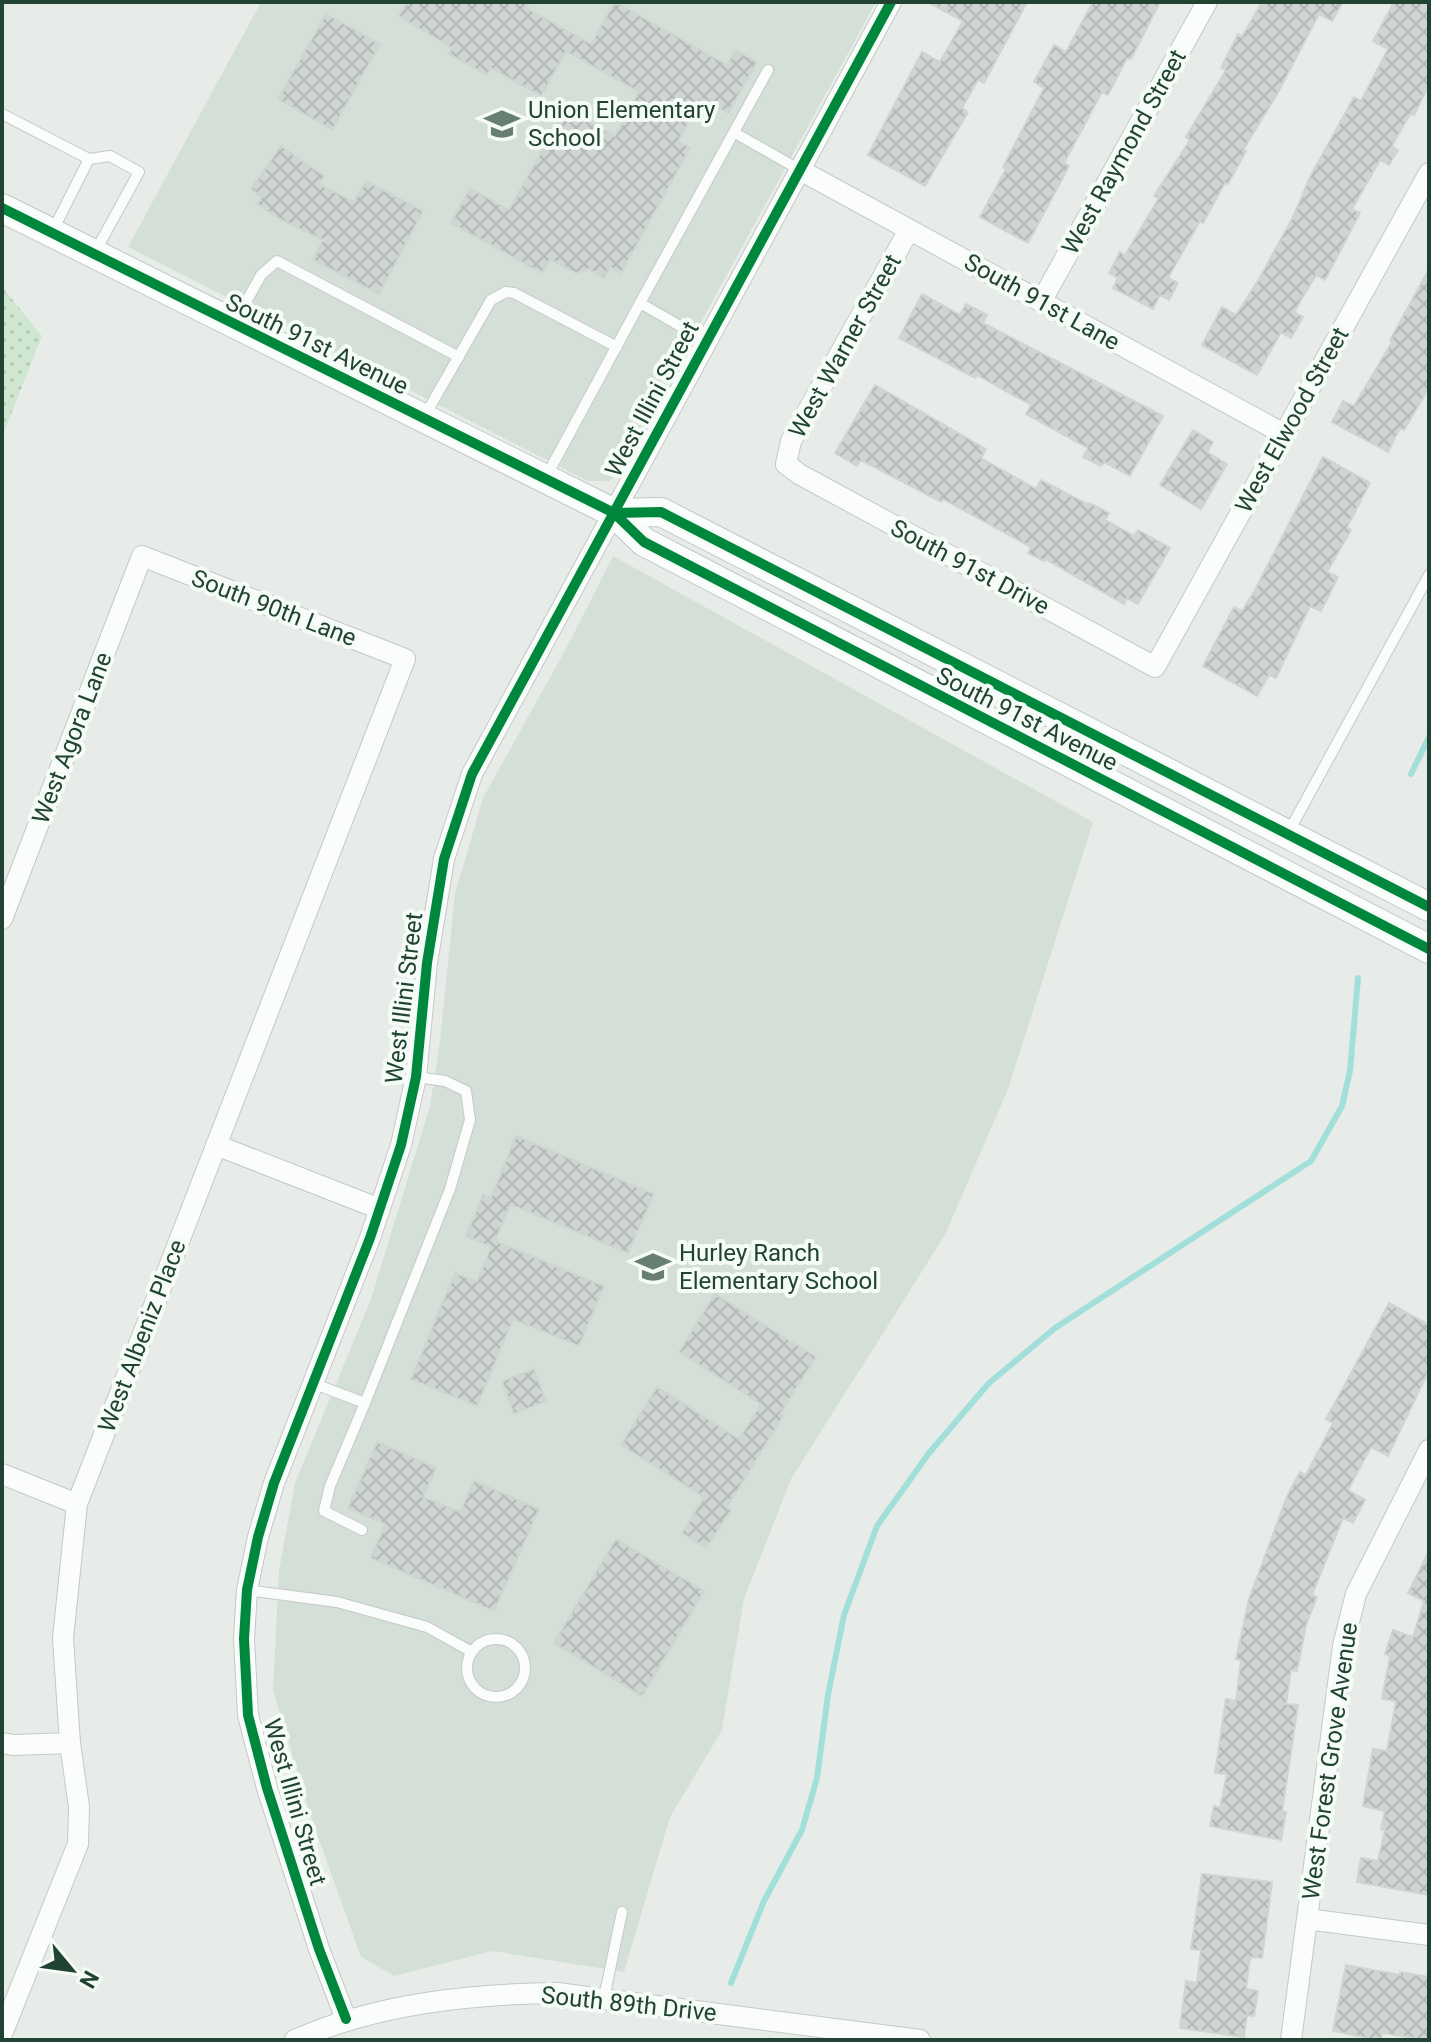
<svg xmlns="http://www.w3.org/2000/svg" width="1431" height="2042" viewBox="0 0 1431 2042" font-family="Roboto,sans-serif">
	<defs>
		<pattern id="grass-dots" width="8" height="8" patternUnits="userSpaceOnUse" patternTransform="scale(2)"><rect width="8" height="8" fill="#cfe7d0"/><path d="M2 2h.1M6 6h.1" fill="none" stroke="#b1c7b3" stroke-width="1.8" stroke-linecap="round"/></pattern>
		<pattern id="building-cross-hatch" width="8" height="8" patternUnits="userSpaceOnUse" patternTransform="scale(2)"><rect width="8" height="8" fill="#cfd5d2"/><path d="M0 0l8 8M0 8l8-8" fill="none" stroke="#b1b8b5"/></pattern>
	</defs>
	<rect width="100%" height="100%" fill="#e7ece9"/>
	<path fill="#d4dfd8" d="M261,2H876L619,472L609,481H588L128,247Z
		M613,556L1093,822L1008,1089L945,1235L791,1479L744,1599L722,1730L670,1817L624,1972L492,1951L394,1976L361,1957L310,1814L273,1690L279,1571L295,1483L371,1299L430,1106L440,1041L455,894L483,798L568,645Z"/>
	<path fill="url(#grass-dots)" d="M2,287L42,336L2,437Z"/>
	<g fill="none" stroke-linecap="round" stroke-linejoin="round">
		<path stroke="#a3dfda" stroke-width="6" d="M1411,774L1429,737
			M731,1983L764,1901L802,1830L817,1778L828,1695L844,1615L877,1526L929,1453L989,1383L1055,1328L1311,1161L1342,1106L1350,1071L1358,978"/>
	</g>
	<path fill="url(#building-cross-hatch)" stroke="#cfd5d1" stroke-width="2" d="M407,2H529L526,8L591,44L615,2L727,65L735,50L757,62L728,113L702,98L678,141L690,148L621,273L610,267L604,278L589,269L576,273L550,259L542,273L451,223L470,188L509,210L566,108L615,136L639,92L566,51L541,96L491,68L487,75L449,54L452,48L399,16Z
		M928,2H1027L984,83L978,80L962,108L968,112L925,186L868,155L922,52L940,62L963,21Z
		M1093,2H1160L1131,59L1127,58L1108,95L1102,92L1064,163L1069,166L1028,243L980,217L1006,169L1003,167L1044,88L1034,82L1054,45L1066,52Z
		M1262,2H1343L1332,21L1319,14L1276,96L1243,150L1246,151L1228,184L1225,183L1203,223L1200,221L1168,278L1178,283L1169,300L1160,295L1153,309L1113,288L1118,278L1109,273L1120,252L1125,255L1159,198L1154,196L1190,140L1186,137L1226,70L1221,68L1238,34L1242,37Z
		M1394,2H1429V85L1414,115L1410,114L1392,146L1398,150L1389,165L1380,160L1352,209L1360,213L1325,280L1316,275L1294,312L1303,317L1291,338L1281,332L1257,375L1202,345L1222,307L1236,315L1259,279L1294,215L1310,177L1354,97L1361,101L1388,49L1373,41Z
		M326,14L380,44L332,130L278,99Z
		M281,146L324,176L319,184L354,202L366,181L423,211L379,294L313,260L323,240L278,218L257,204L262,197L251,189Z
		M1429,269V388L1404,430L1400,428L1388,452L1332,422L1343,401L1354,406L1392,342L1390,340Z
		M922,294L960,315L966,304L987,315L983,323L1163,416L1130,476L1104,462L1101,466L1083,457L1088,448L1026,414L1031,405L977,375L975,378L899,338Z
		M875,385L986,449L981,458L1036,489L1041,480L1089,505L1090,503L1109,513L1105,520L1134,536L1138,530L1170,548L1138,604L1127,598L1124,604L1045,559L1044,561L1028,553L1031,547L943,499L941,502L861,460L857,466L835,453Z
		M1193,430L1213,442L1207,452L1227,464L1201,509L1160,485Z
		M1323,457L1370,483L1347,527L1351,530L1327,572L1338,577L1321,611L1310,606L1276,678L1269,675L1257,696L1203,666L1234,607L1242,611L1255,590Z
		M516,1136L654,1194L628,1253L510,1204L495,1241L604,1286L579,1346L513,1319L477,1406L411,1379L455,1273L477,1282L491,1247L466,1236L483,1195L491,1198Z
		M715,1294L816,1357L780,1414L783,1416L727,1507L731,1510L706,1548L682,1533L704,1497L621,1445L657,1387L739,1439L761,1404L679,1352Z
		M1389,1303L1429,1325V1370L1388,1456L1371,1447L1348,1490L1365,1500L1353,1523L1343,1518L1312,1595L1317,1597L1306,1625L1297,1671L1291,1670L1286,1704L1298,1705L1282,1812H1286L1281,1840L1210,1826L1214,1806L1220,1808L1227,1774L1215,1773L1226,1699L1236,1701L1241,1660L1236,1659L1249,1599L1288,1494L1300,1472L1306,1475L1333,1423L1326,1419Z
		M534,1369L546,1401L514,1414L502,1381Z
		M377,1442L436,1468L423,1497L460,1512L474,1481L539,1509L494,1611L371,1558L385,1524L348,1508Z
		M616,1539L704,1591L642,1696L554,1643Z
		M1429,1551V1895L1357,1882L1361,1858L1378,1861L1385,1830L1381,1829L1385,1811L1363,1806L1373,1749L1387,1751L1396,1701L1382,1699L1390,1656L1385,1654L1393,1630L1413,1637L1424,1601L1408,1593Z
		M1202,1874L1272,1882L1262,1958L1250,1957L1246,1989L1258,1991L1254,2016L1247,2015L1244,2037L1180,2028L1186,1981L1197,1983L1201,1950L1191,1949Z
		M1346,1965L1400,1975V1972L1429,1977V2040L1382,2033L1381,2040H1378L1333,2031Z"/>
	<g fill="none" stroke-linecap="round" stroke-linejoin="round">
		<g stroke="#c4c9c6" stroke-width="12">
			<path id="service" d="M2,114L89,159L110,156L139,172L94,254
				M735,133L800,170
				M52,232L89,159
				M235,322L261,275L277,261L459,357
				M706,341L640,303L768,70
				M424,417L491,300L506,292L514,293L617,347
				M546,477L640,303
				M1288,833L1429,575
				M312,1383L365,1403L450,1189L470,1120L466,1091L445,1081L416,1077
				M362,1530L324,1511L330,1486L365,1403
				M247,1590L337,1602L427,1627L472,1652
				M467 1668a29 29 0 1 1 58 0a29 29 0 1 1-58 0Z
				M604,1998L622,1912"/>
		</g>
		<g stroke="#c4c9c6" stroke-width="22">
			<path id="minor" d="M800,170L1284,434
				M909,230L791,441L786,464L799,474L1155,667L1429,173
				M1041,302L1207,2
				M2,919L142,556L405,659L77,1504L63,1638L70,1743L79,1807L78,1844L2,2034
				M216,1145L380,1209
				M2,1474L77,1504
				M2,1743L13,1745L70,1743
				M1307,1919L1429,1935
				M346,2019L319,1949L267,1788L248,1715L244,1639L247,1590L258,1537L274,1483L370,1238L401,1145L416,1077L427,963L444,859L472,774L891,2
				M295,2040C376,2004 469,1994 557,1993L920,2040
				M1291,2040L1343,1646L1356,1594L1429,1450"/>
		</g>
		<g stroke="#c0c8c4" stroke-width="30">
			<path id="secondary" d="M2,208L614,513L644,542L1429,949
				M614,513L661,512L1429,907"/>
		</g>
		<use href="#service" stroke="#fbfcfc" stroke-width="10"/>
		<use href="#minor" stroke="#fbfcfc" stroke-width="20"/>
		<use href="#secondary" stroke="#fbfcfc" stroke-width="28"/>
		<g stroke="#f5fbf7" stroke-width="15">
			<path id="cycleway" d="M2,208L614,513L644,542L1429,949
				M614,513L661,512L1429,907
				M346,2019L319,1949L267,1788L248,1715L244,1639L247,1590L258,1537L274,1483L370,1238L401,1145L416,1077L427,963L444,859L472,774L891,2"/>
		</g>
		<use href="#cycleway" stroke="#00873e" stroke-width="10"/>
	</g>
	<defs>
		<g id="school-bare" transform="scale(2.76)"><path d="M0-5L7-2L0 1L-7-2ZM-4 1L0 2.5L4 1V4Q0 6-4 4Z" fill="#667f72" stroke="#f5fbf7" stroke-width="2.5" paint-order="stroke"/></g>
	</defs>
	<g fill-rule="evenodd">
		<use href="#school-bare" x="502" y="124"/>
		<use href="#school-bare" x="653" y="1267"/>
	</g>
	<g text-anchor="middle" stroke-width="8" stroke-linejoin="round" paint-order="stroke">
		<g font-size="24" fill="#214432" stroke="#f5fbf7" text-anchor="start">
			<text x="528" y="118">Union Elementary<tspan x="528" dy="28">School</tspan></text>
			<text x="679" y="1261">Hurley Ranch<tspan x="679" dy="28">Elementary School</tspan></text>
		</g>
		<g font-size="24" fill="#214432" stroke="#f5fbf7">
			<text transform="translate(1124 152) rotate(-61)" y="8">West Raymond Street</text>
			<text transform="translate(1042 302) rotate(29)" y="8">South 91st Lane</text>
			<text transform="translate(317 344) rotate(26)" y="8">South 91st Avenue</text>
			<text transform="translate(845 346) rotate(-61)" y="8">West Warner Street</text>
			<text transform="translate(652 399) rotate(-62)" y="8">West Illini Street</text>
			<text transform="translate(1292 420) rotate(-61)" y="8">West Elwood Street</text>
			<text transform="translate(970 567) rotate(28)" y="8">South 91st Drive</text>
			<text transform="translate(274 608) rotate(21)" y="8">South 90th Lane</text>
			<text transform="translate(1027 719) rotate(27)" y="8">South 91st Avenue</text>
			<text transform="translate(72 738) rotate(-69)" y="8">West Agora Lane</text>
			<text transform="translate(404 998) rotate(-83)" y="8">West Illini Street</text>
			<text transform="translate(142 1336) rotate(-69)" y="8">West Albeniz Place</text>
			<text transform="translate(1330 1761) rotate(-82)" y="8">West Forest Grove Avenue</text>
			<text transform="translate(295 1802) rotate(74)" y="8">West Illini Street</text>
			<text transform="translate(629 2004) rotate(6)" y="8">South 89th Drive</text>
		</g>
	</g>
	<rect width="1431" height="2042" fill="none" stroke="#214432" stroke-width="8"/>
	<g transform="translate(72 1970) rotate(119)" stroke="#f5fbf7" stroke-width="6" paint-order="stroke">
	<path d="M0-6L14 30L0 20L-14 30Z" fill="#214432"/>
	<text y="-12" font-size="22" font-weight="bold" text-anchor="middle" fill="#214432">N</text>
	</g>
</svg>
